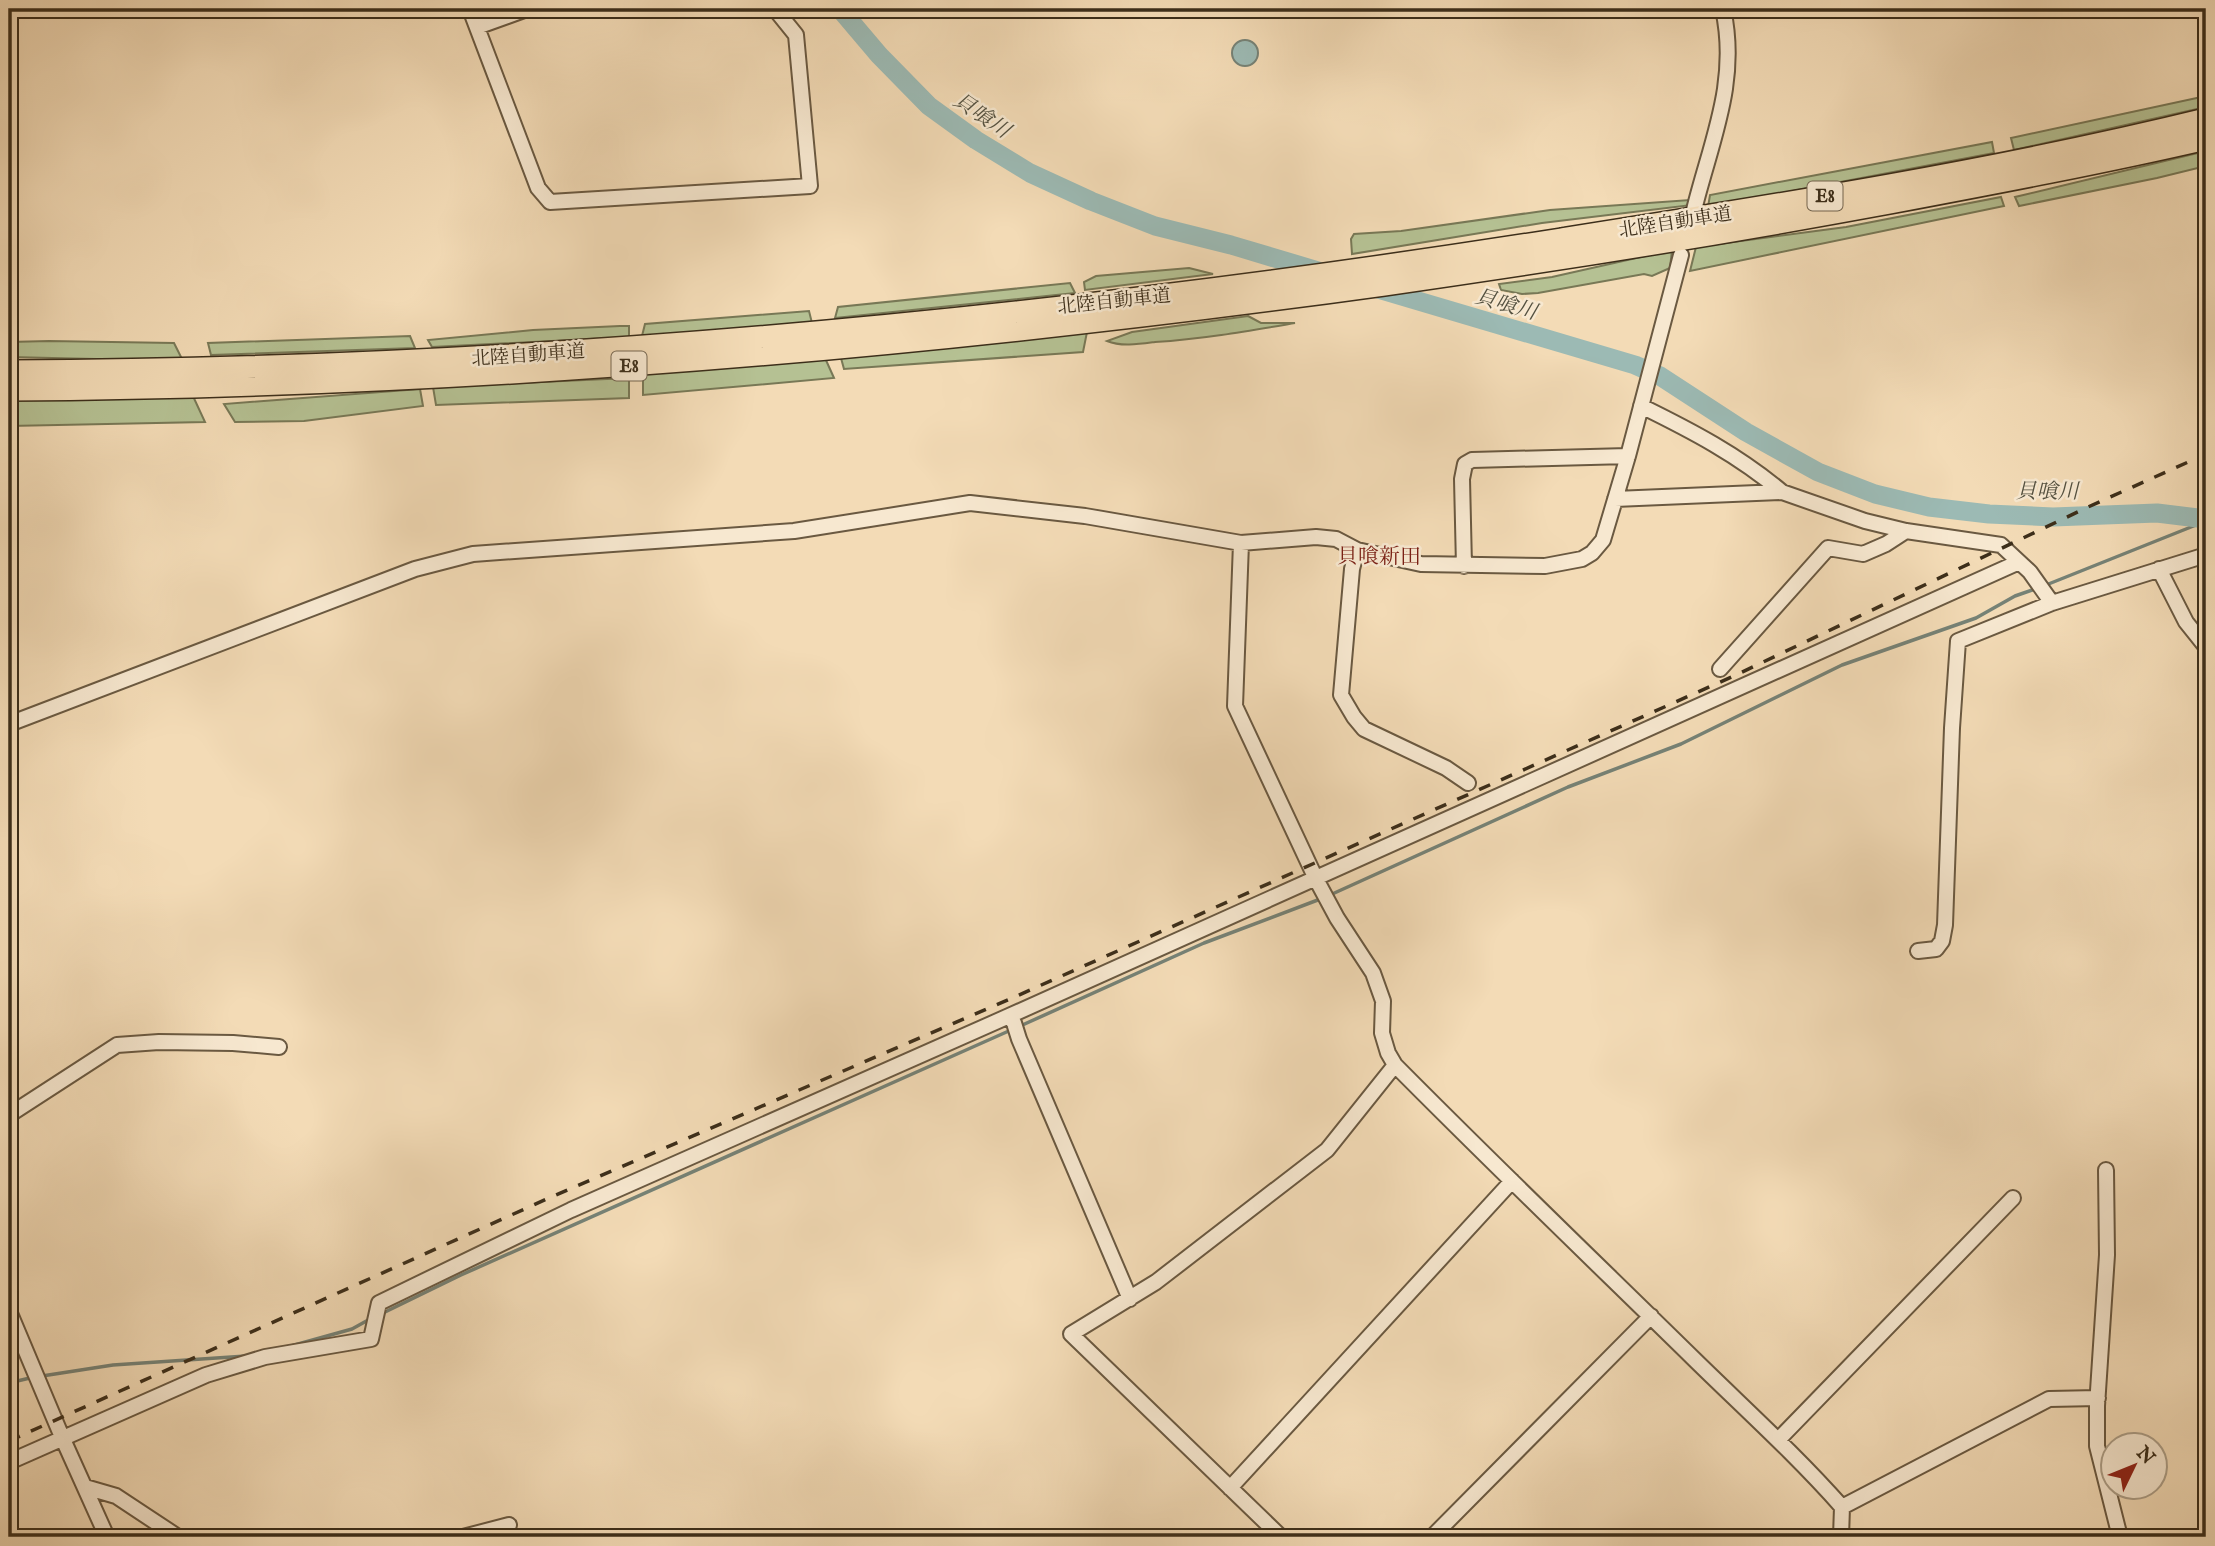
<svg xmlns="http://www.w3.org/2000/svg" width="2215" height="1546" viewBox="0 0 2215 1546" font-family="'IM FELL English','Noto Serif JP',serif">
	<rect width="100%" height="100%" fill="#f3dbb6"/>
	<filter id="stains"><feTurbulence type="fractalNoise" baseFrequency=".00286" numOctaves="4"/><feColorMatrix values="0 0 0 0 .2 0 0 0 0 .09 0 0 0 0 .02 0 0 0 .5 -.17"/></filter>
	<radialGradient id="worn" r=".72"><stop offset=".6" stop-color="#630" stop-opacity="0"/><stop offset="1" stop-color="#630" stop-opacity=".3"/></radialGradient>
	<path fill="#b5c193" stroke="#787856" stroke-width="2" d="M2206,96V107L2014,150L2011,138Z
		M1992,142L1994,153L1708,207L1710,195Z
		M2206,151V166L2157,178L2019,206L2015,197Z
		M2001,197L2004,206L1690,271L1696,247L1846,227Z
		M1690,200L1692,205L1542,223L1352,254L1351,239L1354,234L1401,231L1550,210Z
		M1672,250L1670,268L1652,276L1644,274L1538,293L1522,294L1501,290L1499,284L1552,277Z
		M1189,268L1213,274L1085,290L1084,282L1096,276Z
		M1070,283L1075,293L835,318L838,307Z
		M809,311L812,323L642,336L645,324Z
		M1248,316L1261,323H1295C1248,331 1203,339 1155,342C1140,344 1121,347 1107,341L1132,332Z
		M620,326H629V337L432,347L428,340L533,330Z
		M1087,332L1083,352L844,369L841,358Z
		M410,336L415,348L211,355L208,343Z
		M49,341L174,343L183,361L9,357V342Z
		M825,358L834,378L643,395V374Z
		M629,378V398L436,405L433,387Z
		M420,389L423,406L304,421L235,422L224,404Z
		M192,394L205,422L9,426V396Z"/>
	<path fill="#9cbab4" stroke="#768276" stroke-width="2" d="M1232 53a13 13 0 1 1 26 0a13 13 0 1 1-26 0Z"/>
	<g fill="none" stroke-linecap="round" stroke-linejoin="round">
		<path stroke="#768276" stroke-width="3.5" d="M2046,585L2206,521
			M1330,895L1568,787L1681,744L1842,665L1976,618L2015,596L2035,589
			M1018,1027L1204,943L1323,898
			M383,1313L461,1275L1011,1030
			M291,1346L352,1329L370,1319
			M42,1376L113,1365L246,1356
			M9,1383L34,1377"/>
		<path stroke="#9cbab4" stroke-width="19" d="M840,9L879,55L929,106L976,140L1030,173L1091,201L1155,226L1231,245L1325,273
			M1371,287L1635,365L1660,376L1746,432L1818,472L1875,494L1929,507L1989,514L2053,517L2157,513L2206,519"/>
		<g stroke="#6a5941" stroke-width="18">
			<path id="minor" d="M470,9L538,188L550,202L810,186L796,35L775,9
				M477,27L527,9
				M1694,210C1711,141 1739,82 1723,9
				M1641,406C1692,431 1738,455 1782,492
				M1615,499L1782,492L1865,521L1906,531L2001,545L2030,572L2052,603
				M1241,543L1235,706L1316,879L1337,918L1373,973L1383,1001L1382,1033L1388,1053L1395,1065C1494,1165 1595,1262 1695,1360C1745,1409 1796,1455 1842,1507L1841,1537
				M1357,550L1352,569L1341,695L1354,717L1364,729L1446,768L1468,783
				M1464,566L1462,479L1465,464L1472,460L1628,456
				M2159,569L2186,622L2206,647
				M1720,669L1828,548L1863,554L1886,544L1906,531
				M9,724L415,569L473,554L794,531L970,503L1085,516L1241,543L1316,537L1336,539L1357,550L1421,564L1545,566L1582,559L1592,553L1603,540L1628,456L1681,255
				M1918,951L1936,949L1942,941L1945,925L1952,728L1958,641L2052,603L2206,555
				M1009,1016L1014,1023L1019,1039L1130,1299
				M9,1115L117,1045L159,1042L233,1043L279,1047
				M2106,1170L2107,1255L2097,1406V1446L2120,1537
				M9,1311L62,1437L107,1537
				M1778,1440L2013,1198
				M9,1462L206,1375L265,1357L371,1339L379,1303L571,1210L1009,1016L2019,562
				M85,1487L116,1496L178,1537
				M1230,1488L1512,1181
				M1842,1507L2049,1399L2098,1398
				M463,1537L509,1525
				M1281,1537L1071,1334L1156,1282L1327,1150L1395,1065
				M1432,1537L1651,1316"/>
		</g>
		<g stroke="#3c2e1a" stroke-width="24">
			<path id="highway" d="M9,371C528,369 1048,320 1561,239C1777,205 1994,171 2206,119
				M9,390C469,387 929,348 1384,285C1554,261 1722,234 1890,203C1996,183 2102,163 2206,139"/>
		</g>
		<use href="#minor" stroke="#f7e8d0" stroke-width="14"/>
		<use href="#highway" stroke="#f3dbb6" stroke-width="21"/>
		<path stroke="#3c2e1a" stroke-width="3.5" stroke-dasharray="12 12" stroke-linecap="butt" d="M9,1441L549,1198L1010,999L1736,675L2088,507L2206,454"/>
	</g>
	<g text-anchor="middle" stroke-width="5" stroke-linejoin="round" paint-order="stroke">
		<g fill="#f7e8d0" stroke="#746651" stroke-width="2">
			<rect x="1807.5" y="181.5" width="35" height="29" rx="5"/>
			<rect x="611.5" y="351.5" width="35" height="29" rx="5"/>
		</g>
		<g font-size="18" font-weight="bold" fill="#3c2e1a">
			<text x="1825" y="202">E8</text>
			<text x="629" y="372">E8</text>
		</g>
		<g font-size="19" fill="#3c2e1a" stroke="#f7e8d0">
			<text transform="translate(1675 221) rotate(-9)" y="7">北陸自動車道</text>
			<text transform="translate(1114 300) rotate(-6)" y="7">北陸自動車道</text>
			<text transform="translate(528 354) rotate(-4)" y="7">北陸自動車道</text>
		</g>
		<g font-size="21" font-style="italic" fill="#545140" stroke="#f7e8d0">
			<text transform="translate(982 115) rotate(34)" y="7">貝喰川</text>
			<text transform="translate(1506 304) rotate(16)" y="7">貝喰川</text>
			<text x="2047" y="498">貝喰川</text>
		</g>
		<g font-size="21" fill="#7a1f14" stroke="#f7e8d0">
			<text x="1379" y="563">貝喰新田</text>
		</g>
	</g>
	<rect width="2215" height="1546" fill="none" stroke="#f3dbb6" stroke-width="35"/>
	<rect x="10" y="10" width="2194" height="1525" fill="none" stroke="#3c2e1a" stroke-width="3.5"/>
	<rect x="18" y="18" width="2180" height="1511" fill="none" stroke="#3c2e1a" stroke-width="2"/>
	<g transform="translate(2134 1466) rotate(47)"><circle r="33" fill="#f7e8d0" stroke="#ac9e87" stroke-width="2"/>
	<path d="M0-5L12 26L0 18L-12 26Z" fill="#8f2418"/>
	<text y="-10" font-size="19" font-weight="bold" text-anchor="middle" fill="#3c2e1a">N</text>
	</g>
	<rect width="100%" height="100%" filter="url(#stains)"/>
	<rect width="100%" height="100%" fill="url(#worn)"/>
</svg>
